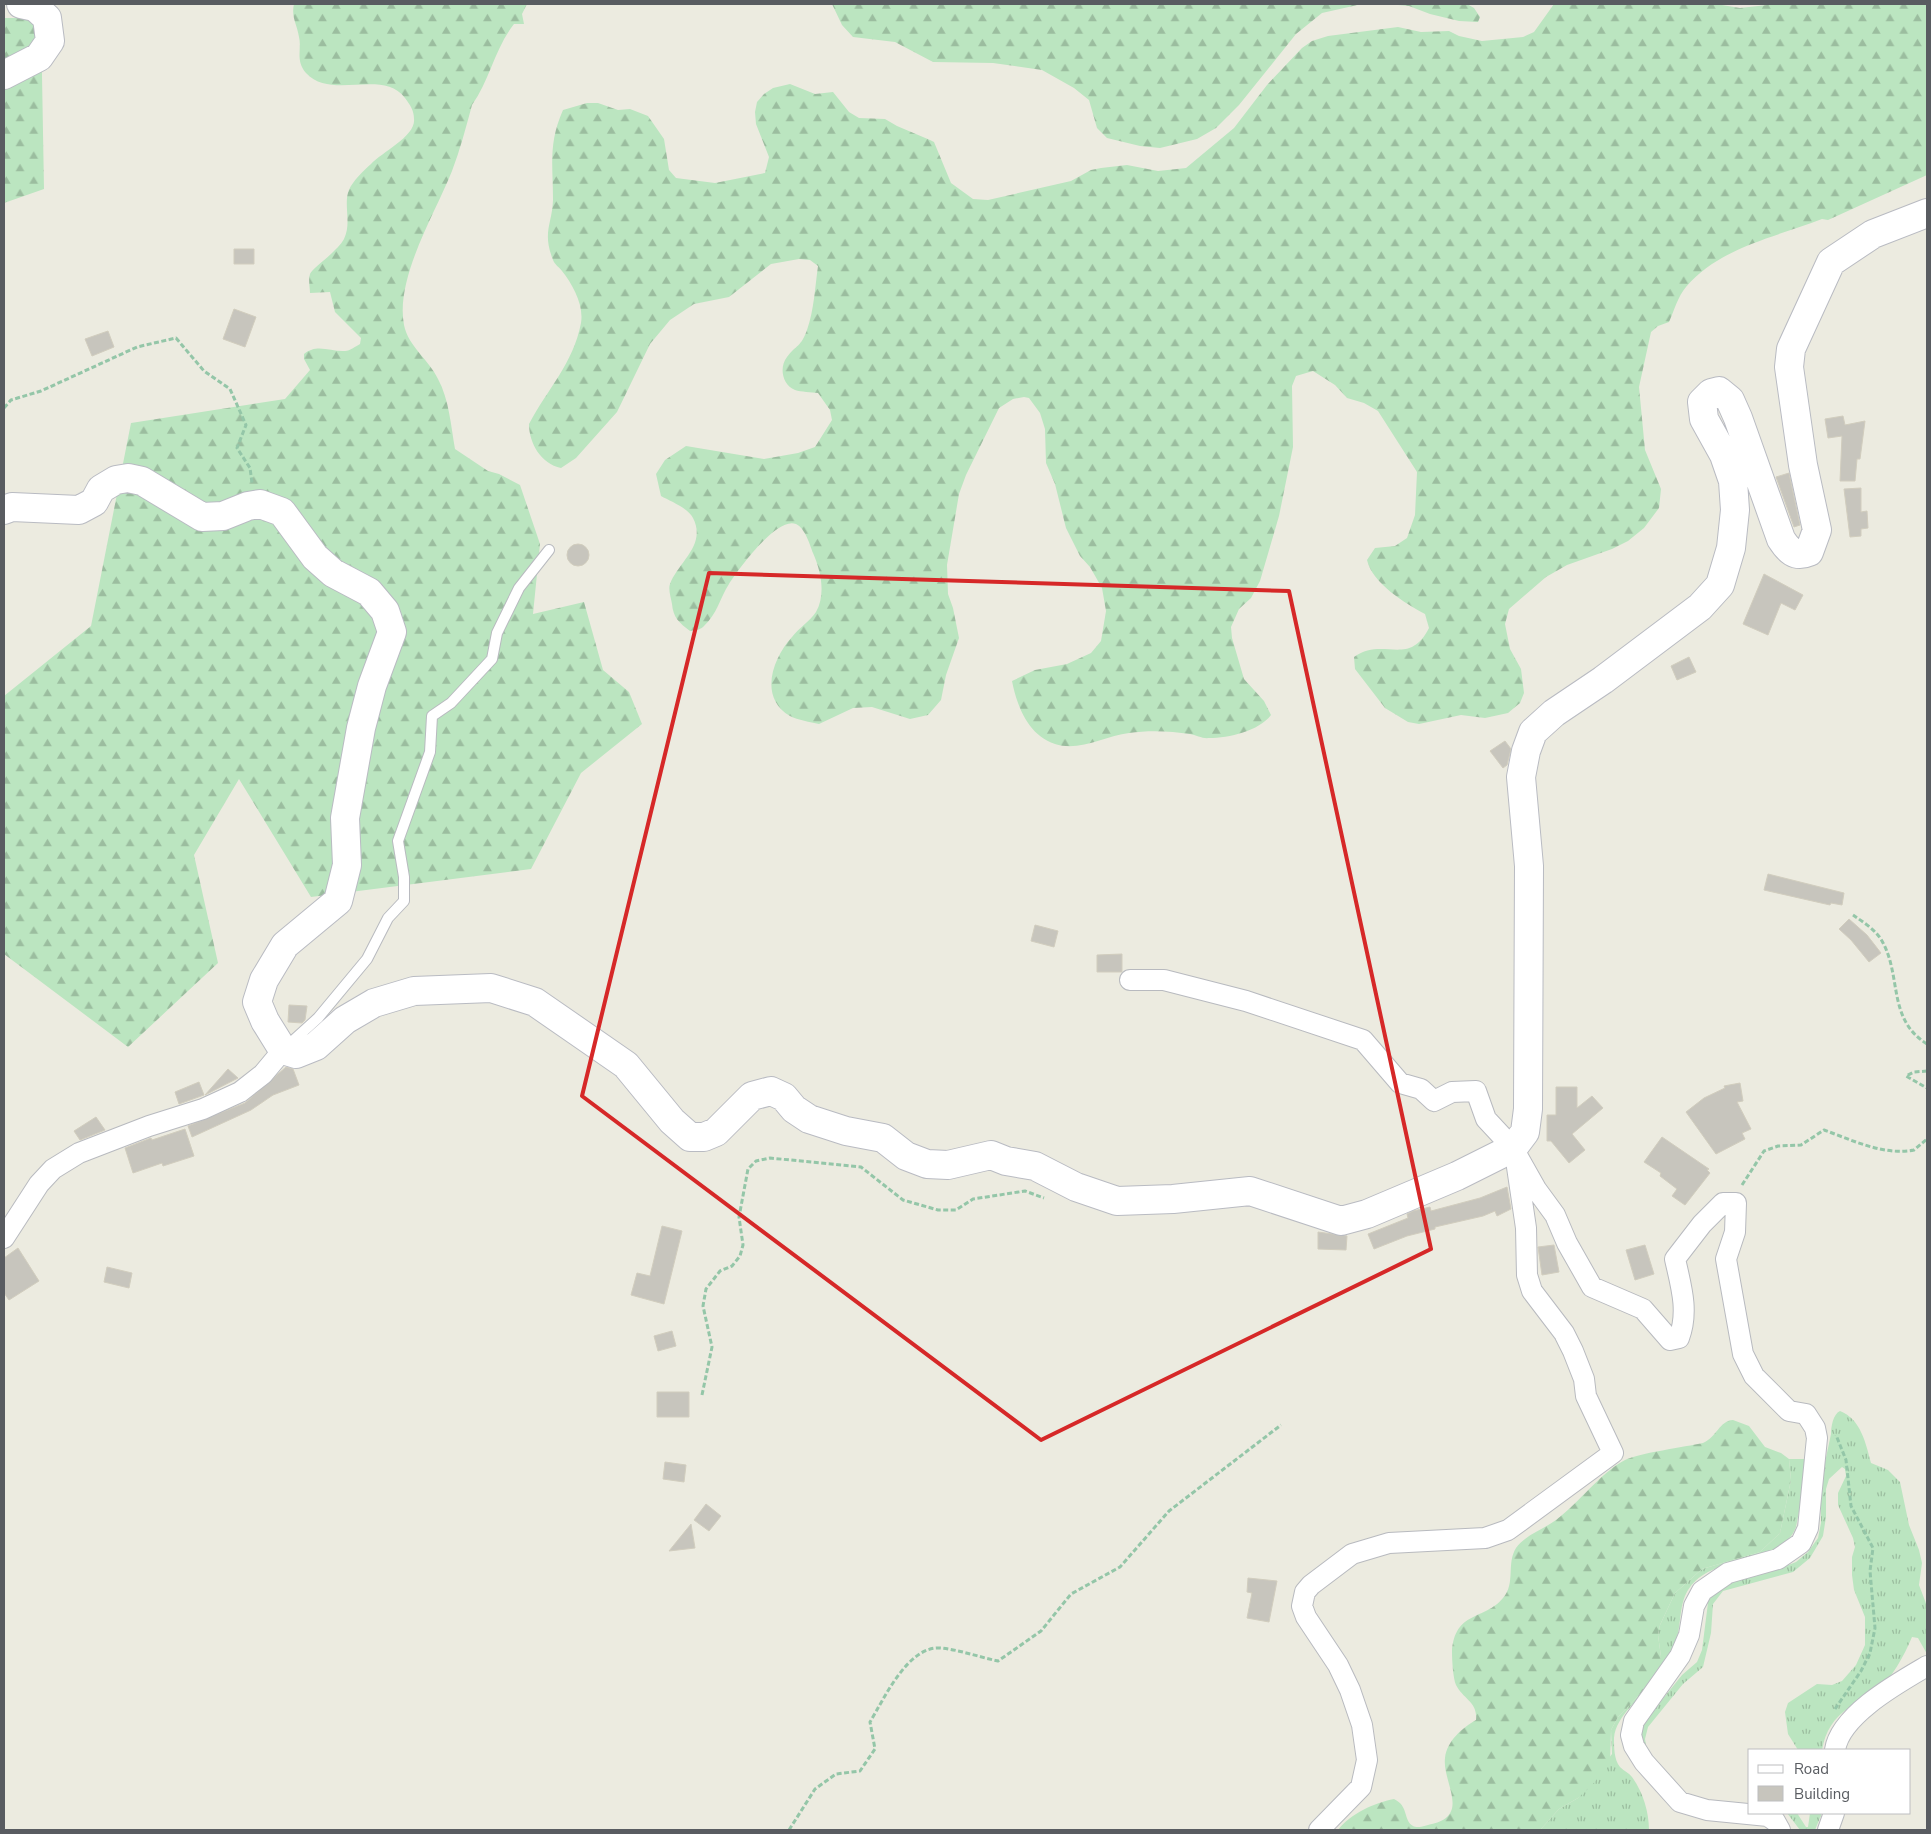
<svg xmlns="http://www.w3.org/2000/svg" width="1931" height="1834" viewBox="0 0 1931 1834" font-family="'Nunito Sans',sans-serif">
	<defs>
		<pattern id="grass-tufts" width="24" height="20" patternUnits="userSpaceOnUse" patternTransform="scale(1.25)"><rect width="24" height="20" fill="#bbe5c0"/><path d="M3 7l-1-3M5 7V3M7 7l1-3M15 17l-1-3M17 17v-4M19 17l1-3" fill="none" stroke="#9bbd9f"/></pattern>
		<pattern id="forest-firs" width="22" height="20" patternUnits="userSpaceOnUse" patternTransform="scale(1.25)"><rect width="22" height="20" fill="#bbe5c0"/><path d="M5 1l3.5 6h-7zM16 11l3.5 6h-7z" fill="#9bbd9f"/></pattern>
	</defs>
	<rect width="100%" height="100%" fill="#ecebe0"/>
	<path fill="url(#grass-tufts)" d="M1840,1411C1861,1419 1866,1444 1871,1463L1888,1470L1900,1482L1909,1525L1919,1550L1922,1563L1919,1585L1927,1606V1654L1918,1638L1912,1637C1904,1656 1892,1678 1876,1692C1869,1698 1858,1701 1850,1707C1834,1717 1825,1732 1822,1750H1798L1788,1734L1785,1712L1788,1703L1817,1684L1832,1685L1842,1681L1856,1665L1865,1645V1617L1854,1590L1852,1575V1557L1855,1547L1853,1538L1838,1505V1493L1846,1476L1845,1469L1842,1467L1829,1479L1826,1489V1517L1823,1536L1810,1558L1793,1572L1723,1591L1713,1604L1711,1633L1703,1667L1683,1684L1648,1727L1645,1739L1647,1751L1642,1748L1640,1732L1645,1721L1682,1675L1697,1662L1702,1650L1709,1595L1724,1581L1781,1568L1796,1562L1808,1552L1818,1538L1821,1523V1481L1831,1434C1831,1427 1833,1414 1840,1411Z
		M1789,1459H1809L1796,1527C1784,1559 1735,1558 1708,1572C1670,1593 1688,1622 1671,1654C1666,1663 1662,1673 1656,1680C1642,1697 1616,1715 1614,1738C1614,1747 1614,1760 1620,1767C1624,1771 1629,1773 1632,1777C1643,1792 1649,1812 1649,1830H1540L1559,1809L1578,1798L1612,1754L1611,1730L1618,1717L1643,1691L1661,1657L1658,1635L1660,1625L1675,1593L1702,1569L1760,1552L1780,1533L1791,1480Z
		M1787,1813H1797L1806,1827H1808L1810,1813H1822L1815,1830H1800Z"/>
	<path fill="url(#forest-firs)" d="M294,4H527L522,14L524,24H514C494,50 490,80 472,105C466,127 460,150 452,171C435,214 395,278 404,325C408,346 429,360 438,379C449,399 451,426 455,449L488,471L499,474L520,485L540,544L533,614L584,602L603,670L629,692L642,724L581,773L531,869L311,897L239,779L194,855L218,963L128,1047L4,954V696L91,626L131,423L285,399L310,370L304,359V354C317,343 331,352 345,351C350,351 356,346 360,344L361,338L335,312L330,292L310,293C310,287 308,280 310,274C312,268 337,252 344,239C352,223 343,204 349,190C352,182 364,170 371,164C382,152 416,136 414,119C414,110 410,105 405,98C382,68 332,101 306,73C295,60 302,49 299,37C297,24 291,17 294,4Z
		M832,4H1467L1474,8L1480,17L1478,22L1459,21L1430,14L1409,6L1398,5L1362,4L1322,13L1296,34L1239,105L1216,128L1197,139L1160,148L1140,146L1107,138L1097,128L1089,100L1074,88L1042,70L993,63L933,62L895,42L853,37L842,25Z
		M1554,4H1716L1740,8L1776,4H1927V175L1828,220L1822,219C1776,237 1720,247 1686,287C1678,296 1674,311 1669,322L1658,326L1651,332L1639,387L1645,450L1661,489L1659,508L1644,528L1628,541L1612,549L1567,565L1546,577L1509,609L1505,624L1510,649L1521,669L1524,693L1520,703L1508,713L1485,718L1461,715L1419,724L1408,722L1385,708L1355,669L1354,657C1383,636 1409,668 1429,628L1425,614C1406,604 1372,583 1367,560L1375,548L1395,546L1407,538L1415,515L1417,472L1378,411L1364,403L1347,398L1335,385L1313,371L1296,376L1292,386L1293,447L1279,516L1260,581L1251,598L1239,609L1231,627L1232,638L1244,679L1264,701L1271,715C1259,731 1229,738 1209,738C1203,739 1196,735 1190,734C1171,731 1149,730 1129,733C1105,736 1079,752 1055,744C1028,735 1017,706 1012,681L1035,670L1067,664L1091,653L1101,641L1106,611L1102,588L1090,567L1080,556L1066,528L1055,484L1046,463L1045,429L1040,413L1029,398L1024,397L1013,399L999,408L966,475L959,494L947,565L948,594L953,608L959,638L946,675L941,700L928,715L910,719L872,707L853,708L819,724C810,722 798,720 790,716C758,697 773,658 792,637C799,628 810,621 816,612C826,594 821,571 813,553C810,545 805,528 796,524C777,516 738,570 729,584C720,598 717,614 704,626C701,630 695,630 690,631C679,623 673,617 672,604C671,598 668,589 670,584C678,562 707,545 693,518C688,508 670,501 661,496L656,474L665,460L686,446L764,459L798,453L815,447L832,420L830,410L818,393C811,392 801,392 795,390C782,385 779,367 787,357C796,345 801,347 807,330C814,310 815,287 818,266L810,260L799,259L771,264L729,297L694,304L670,320L650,344L617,412L576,458L561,468C541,464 529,443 529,424C548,388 573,364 581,323C584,305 573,285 562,271C559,267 555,265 553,260C542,232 552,225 553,200C553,165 548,144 563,110L587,103H598L618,110L630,109L648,116L664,139L669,170L676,178L715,183L765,173L769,157L756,124L755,112L757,102L764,94L773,88L790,84L815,94L833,92L849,112L859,118L885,119L897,126L930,140L934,142L951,183L973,199L988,200L1071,181L1091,170L1101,168L1127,165L1158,171L1186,168L1234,128L1267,85L1302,48L1312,41L1328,36L1398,27L1421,32L1449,31L1459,36L1482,41L1523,37L1534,32Z
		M4,18H41L44,189L4,203Z
		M1733,1420L1749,1426L1765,1447L1781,1453L1789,1459L1791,1480L1780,1533L1760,1552L1702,1569L1675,1593L1660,1625L1658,1635L1661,1657L1657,1671L1643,1691L1618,1717L1611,1730L1610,1764L1592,1785L1578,1798L1559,1809L1540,1830H1338C1350,1814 1374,1803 1394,1799C1409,1806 1403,1820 1413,1826C1418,1829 1427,1825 1432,1824C1471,1815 1442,1782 1445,1758C1447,1741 1462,1728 1476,1720C1478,1702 1463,1699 1456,1685C1453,1678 1452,1660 1452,1652C1455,1610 1484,1621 1503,1598C1516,1583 1506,1564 1516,1548C1525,1535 1544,1529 1556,1520C1580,1502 1599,1474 1625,1460C1639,1453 1685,1447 1703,1443C1717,1437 1719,1421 1733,1420Z"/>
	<path fill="#c7c5bd" stroke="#d1cdbe" d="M234,249H254V264H234Z
		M234,309L256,317L245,347L223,339Z
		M108,331L114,347L92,356L85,339Z
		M1843,416L1845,425L1865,421L1860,459H1857L1855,481H1840L1842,436L1828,438L1825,419Z
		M1789,473L1800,525L1794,527L1776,477Z
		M1861,488V512L1867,511L1868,528L1861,529V536L1850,537L1844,489Z
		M567 555a11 11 0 1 1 22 0a11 11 0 1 1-22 0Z
		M1764,574L1803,595L1795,610L1781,603L1768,635L1743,624Z
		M1689,657L1696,672L1677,680L1671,666Z
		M1505,741L1511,749L1507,765L1503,768L1490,751Z
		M1768,874L1844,893L1842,905L1831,903L1830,905L1764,890Z
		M1849,919L1867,935L1881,953L1869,962L1851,940L1839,929Z
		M1035,925L1058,931L1054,947L1031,941Z
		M1122,954V972H1097V955Z
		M289,1005L307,1006L305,1020L302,1023L288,1022Z
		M286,1067L293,1069L299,1085L273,1095L251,1110L192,1137L188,1126L245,1103Z
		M228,1069L238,1078L205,1095Z
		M199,1082L204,1095L179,1104L175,1092Z
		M1740,1083L1743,1101L1737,1102L1751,1129L1742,1133L1745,1139L1716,1154L1686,1112L1704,1098L1725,1088L1724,1086Z
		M1556,1087H1577V1108L1592,1096L1603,1108L1572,1134L1585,1150L1569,1163L1551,1141H1547V1115H1556Z
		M96,1117L105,1130L80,1140L74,1131Z
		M185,1129L194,1156L163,1166L162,1163L133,1173L125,1148L151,1138L152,1140Z
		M1662,1137L1709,1169L1707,1170L1710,1173L1685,1205L1672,1196L1677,1189L1660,1176L1661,1173L1644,1162Z
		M1507,1187L1511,1209L1497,1216L1495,1211L1483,1216L1435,1227V1229L1407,1236L1374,1249L1368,1234L1408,1218L1407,1214L1413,1211L1430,1207L1431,1211L1480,1198Z
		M662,1226L682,1231L664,1304L631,1295L637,1273L650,1276Z
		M1318,1232L1347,1236L1346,1250L1318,1249Z
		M1554,1245L1559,1272L1542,1275L1538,1247Z
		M1645,1245L1654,1274L1635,1280L1626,1250Z
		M18,1248L39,1281L9,1300L4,1293V1258Z
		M107,1267L132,1273L129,1288L104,1282Z
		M672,1331L676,1346L658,1351L654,1336Z
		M657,1392H689V1417H657Z
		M665,1462L686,1465L684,1482L663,1479Z
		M706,1504L721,1516L709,1531L694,1520Z
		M691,1524L695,1548L669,1551Z
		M1248,1578L1277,1581L1269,1622L1247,1618L1252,1593L1247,1592Z"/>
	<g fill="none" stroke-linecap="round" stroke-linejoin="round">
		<g stroke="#b8babf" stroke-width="12">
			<path id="lane" d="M285,1048L318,1018L367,959L388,918L404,901V877L398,841L430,752L432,716L451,703L492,659L497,633L519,588L549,550"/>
		</g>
		<g stroke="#b8babf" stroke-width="22">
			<path id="street" d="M1130,980H1164L1246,1001L1363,1040L1400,1083L1421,1089L1434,1101L1452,1092L1476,1091L1486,1119L1513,1148L1536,1189L1555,1215L1567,1243L1592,1287L1643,1309L1670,1340L1679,1338C1689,1311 1681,1286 1675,1259L1702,1224L1723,1203H1736L1735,1232L1726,1259L1743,1354L1754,1376L1789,1411L1806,1414L1815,1428L1817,1438L1808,1528L1801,1543L1778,1559L1728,1573L1702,1591L1694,1606L1689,1635L1680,1656L1634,1721L1631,1735L1634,1746L1644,1762L1680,1802L1707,1810L1768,1816L1775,1821L1780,1830
				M4,1238L39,1184L53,1169L79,1153L149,1126L203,1109L240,1092L263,1074L283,1050
				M1835,1750C1840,1715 1898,1683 1927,1666
				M1319,1830L1361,1787L1367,1760L1362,1725L1350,1690L1338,1665L1306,1617L1302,1606L1305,1592L1311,1585L1352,1554L1389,1543L1485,1538L1508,1530L1613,1453L1586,1396L1584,1379L1573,1351L1564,1333L1532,1291L1527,1275L1526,1228L1517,1167
				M1828,1830L1834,1813"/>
		</g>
		<g stroke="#b9bbc2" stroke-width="30">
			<path id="secondary" d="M4,75L39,57L50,41L47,18L35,7L21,4
				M4,510L12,507L79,510L94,502L101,489L116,480L128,478L142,481L202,517L223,516L248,506L260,504L282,512L315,557L333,573L369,592L385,611L392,632L372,686L361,728L345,818L347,865L338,901L285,945L264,980L257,1002L265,1021L283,1050L296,1054L316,1046L345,1020L374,1003L414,991L491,988L535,1002L626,1065L672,1121L690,1137H704L716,1132L752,1096L771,1091L784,1097L794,1109L809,1119L846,1131L883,1138L906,1156L927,1164L948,1165L991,1155L1006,1161L1035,1166L1076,1187L1117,1201L1173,1199L1250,1191L1341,1221L1367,1214L1457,1176L1513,1148L1525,1132L1528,1109L1529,866L1521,777L1526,751L1533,732L1554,713L1603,680L1700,607L1720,585L1731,548L1735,510L1733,481L1724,455L1704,419L1702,402L1711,393L1719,391L1730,400L1738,418L1781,539C1788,550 1795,558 1809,552L1817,530L1803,465L1789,367L1791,349L1831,262L1873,234L1927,213"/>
		</g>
		<path stroke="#94c6a8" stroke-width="3" stroke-dasharray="5 2.5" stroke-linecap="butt" d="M4,408L11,400L41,391L137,347L176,338L204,371L230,389L246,425L237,448L250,468L252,483
			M1853,915C1863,922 1876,930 1882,941C1902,976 1887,1019 1927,1044
			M1927,1071L1914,1072L1906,1076L1927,1088
			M1742,1185L1764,1151L1778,1146L1801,1145L1824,1130C1852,1140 1884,1156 1914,1150L1927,1139
			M702,1395L712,1347L703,1306L706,1289L720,1271L732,1266L740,1256L743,1245L739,1217L748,1169L756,1161L770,1158L861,1167L903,1200L938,1210H956L973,1199L1025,1191L1044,1198
			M1835,1709L1861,1671L1870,1653L1875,1628L1870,1571L1873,1548L1851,1506L1846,1460L1836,1435
			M789,1830L815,1789L836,1774L860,1771L875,1749L870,1722C884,1699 908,1645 941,1648C960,1650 979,1657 998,1661L1041,1631L1071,1594L1120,1567L1169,1511L1281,1425"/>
		<use href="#lane" stroke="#fff" stroke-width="10"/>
		<use href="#street" stroke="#fff" stroke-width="20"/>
		<use href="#secondary" stroke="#fff" stroke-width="28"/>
	</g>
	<path fill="none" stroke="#d62828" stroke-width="4" stroke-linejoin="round" d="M709,573L1289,591L1431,1249L1041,1440L582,1096Z"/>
	<rect width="1931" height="1834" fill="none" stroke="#595c61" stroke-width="10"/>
	<rect x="1748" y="1749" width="162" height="65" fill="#ffffff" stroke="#bdbec0"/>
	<rect x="1758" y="1765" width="25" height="8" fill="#ffffff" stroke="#bdbec0"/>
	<text x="1794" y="1774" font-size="15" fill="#595c61">Road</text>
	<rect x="1758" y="1786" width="25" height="15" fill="#c7c5bd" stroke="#bdbec0"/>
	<text x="1794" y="1799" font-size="15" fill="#595c61">Building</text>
</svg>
